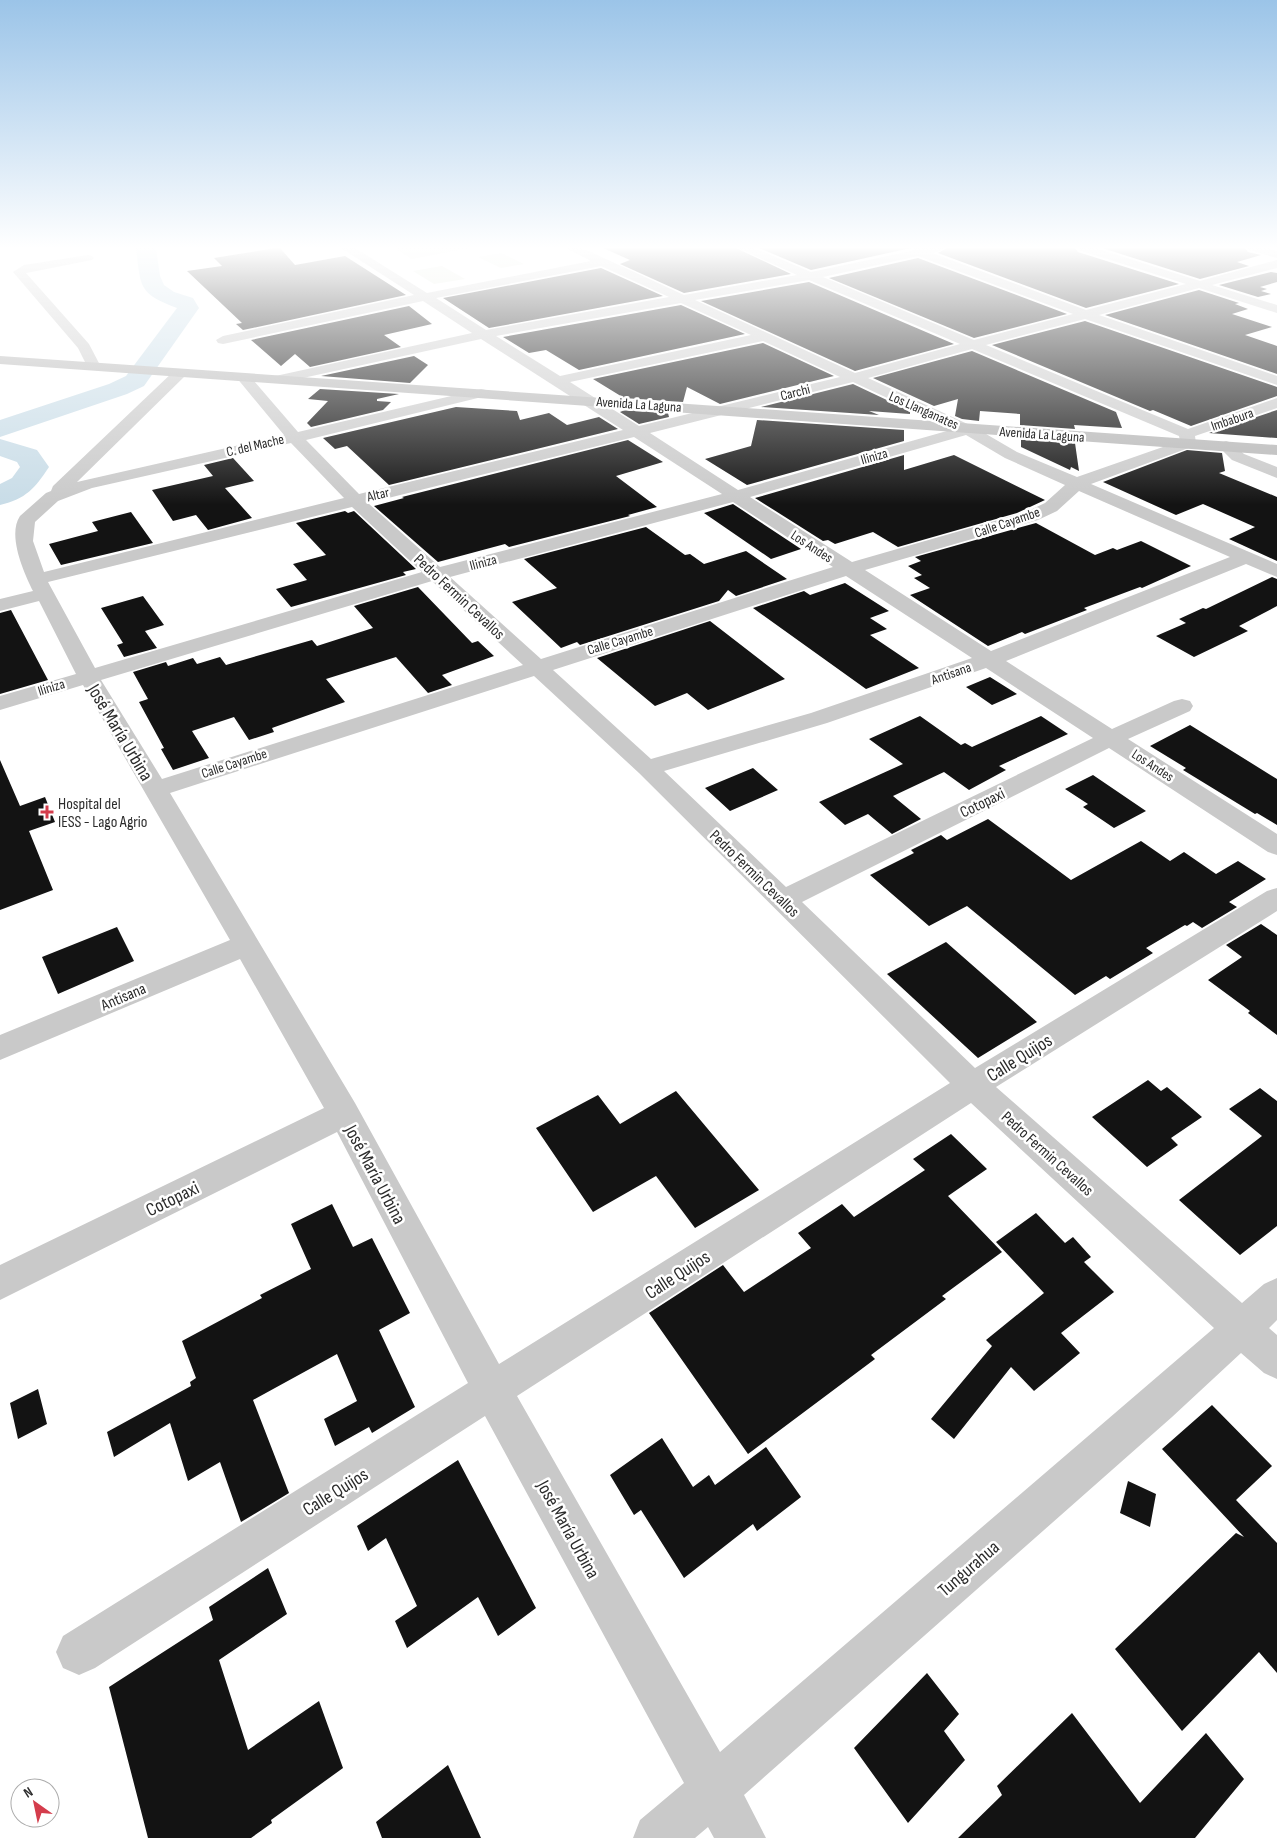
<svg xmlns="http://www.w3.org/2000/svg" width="1277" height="1838" viewBox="0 0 1277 1838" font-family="'Sofia Sans Condensed',sans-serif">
	<rect width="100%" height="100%" fill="#fff"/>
	<path fill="#e2e8da" d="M394,248H470L412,259Z
		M501,253L524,264L501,268L478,257Z
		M442,266L465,279L434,284L413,271Z"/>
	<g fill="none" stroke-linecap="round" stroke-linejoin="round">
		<path fill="#c8dce7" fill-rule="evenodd" d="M136,248H156L160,276L164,285L174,292L193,298L199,308L144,386L127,394L0,437V420L109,384L126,376L177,308C138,293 141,288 136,248Z
			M0,439L37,450L49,467C35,488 26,499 0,505V484L12,478L20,467L17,462L0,456Z"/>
	</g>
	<path fill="#131313" d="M276,248H280L295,265L345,256L406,295L243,330L236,324L242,323L187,271L222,266L214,258Z
		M603,248H736L791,274L684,293L620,264L630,260Z
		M759,248H911L811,270Z
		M947,248H1075L1078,252L1179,284L1086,308L938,253Z
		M1102,248H1245L1248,252L1261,255L1237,262L1249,266L1200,279Z
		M918,258L1067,314L974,338L829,278Z
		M601,268L663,296L489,328L443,298Z
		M1271,272L1277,273V282L1260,287L1267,289L1261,291L1271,294L1258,297L1219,285Z
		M809,282L954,344L855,371L701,301Z
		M1199,290L1239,303L1235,304L1248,309L1232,314L1272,327L1245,335L1277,346V374L1105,315Z
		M681,305L745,334L579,370L546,350L529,353L503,337Z
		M409,306L432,324L384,335L401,347L310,367L295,354L281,366L251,340Z
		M1085,321L1277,387V396L1191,426L1153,410L1150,411L992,345Z
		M763,343L834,376L720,404L687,387L683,402L624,398L593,379Z
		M972,351L1116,412L1122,428L1074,425L1075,429L1020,425V414L980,411L979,421L962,419L955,416L958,399L934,406L873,378Z
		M414,356L428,365L410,383L321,376Z
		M853,384L910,411V414L869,411L879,415L761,407Z
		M320,389L399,394L377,399V401L391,402L383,410L311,427L307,423L328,401L308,399Z
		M456,407L517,411L520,420L549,413L567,425L599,417L618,429L389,485L347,446L335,449L323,438Z
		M625,410L668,413L669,417L639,424L620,412Z
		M1277,410V438L1209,433Z
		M757,420L904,430V441L747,485L705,459L751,446Z
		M1021,439L1075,443L1079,471L1071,467L1070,470L1021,447Z
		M628,440L663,462L616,476L657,507L628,515L630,516L509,547L505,544L438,562L374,506L404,498L402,497Z
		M1187,450L1222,453L1225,471L1219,473L1277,497V561L1229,539L1255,527L1203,504L1176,515L1103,482Z
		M904,455V470L954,455L1045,500L1017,513L898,547L873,532L835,544L828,540L823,541L755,498Z
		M233,458L254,481L225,488L252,518L208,530L196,515L173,521L152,490L213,476L204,465Z
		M733,504L801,549L771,559L704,513Z
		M345,511L348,513L354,511L416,569L403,572L406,575L291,607L276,589L307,580L293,564L326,555L296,523Z
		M131,512L153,543L61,565L49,544L98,531L92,522Z
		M1036,523L1095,555L1113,548L1117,550L1141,541L1191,566L1142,588L1140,587L1084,608L1087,610L1025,634L1022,632L988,646L910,595L930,588L914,578L922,575L908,566L921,561L915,557Z
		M646,527L685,555L690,554L704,564L746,551L787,579L736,596L728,590L719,601L580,645L577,642L561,648L512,602L557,588L524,559Z
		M1272,577L1277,579V606L1239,626L1248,631L1194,657L1156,636L1186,623L1179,619L1203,608L1206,609Z
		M845,583L889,611L870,618L887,629L870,635L919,668L866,689L753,608L804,591L810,595Z
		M418,587L472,643L478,641L494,656L442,675L452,685L428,693L396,657L326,679L345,702L272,728L274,732L249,740L234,717L192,731L209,758L173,770L161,749L164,748L139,702L148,699L133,672L166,662L168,666L193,658L197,664L220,657L226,665L312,640L317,646L373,628L354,606Z
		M143,596L164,625L145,631L157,648L124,657L117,645L123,643L101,608Z
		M11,610L48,680L0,694V613Z
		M710,621L785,679L708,710L687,693L655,706L597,658Z
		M990,677L1017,694L992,705L966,687Z
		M920,716L961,745L965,743L972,747L1041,716L1068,734L999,766L1006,770L969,790L944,772L893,796L921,819L892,834L868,814L845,825L819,802L903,764L869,739Z
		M1190,725L1277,779V825L1257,813L1255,814L1183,770L1186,768L1150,746Z
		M0,760L20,806L45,797L55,822L29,831L53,890L0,910Z
		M753,768L778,790L730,811L705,788Z
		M1093,775L1146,811L1114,828L1083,807L1088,804L1065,789Z
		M988,819L1071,880L1141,841L1170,861L1184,852L1216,874L1238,861L1266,879L1229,902L1237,907L1202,928L1193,922L1187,926L1185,925L1146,948L1153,953L1110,979L1106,976L1075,995L967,906L929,926L870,875L914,853L911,850L941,835L947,840Z
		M1261,924L1277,935V1035L1248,1013L1250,1011L1208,980L1242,957L1226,945Z
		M117,927L134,961L58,994L42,957Z
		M946,942L1037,1022L978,1058L887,974Z
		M1148,1080L1161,1091L1167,1087L1202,1117L1171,1138L1178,1145L1147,1167L1092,1117Z
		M1260,1088L1277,1101V1226L1240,1255L1179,1200L1262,1136L1229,1109Z
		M676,1091L759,1190L695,1228L656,1176L593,1212L536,1128L598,1095L620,1124Z
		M951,1134L987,1169L948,1196L1002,1252L942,1296L946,1299L871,1355L875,1359L748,1454L649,1313L723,1265L744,1292L811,1248L798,1233L842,1204L854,1217L925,1170L913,1159Z
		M332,1204L353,1247L372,1238L410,1313L379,1330L415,1407L372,1433L369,1427L335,1446L324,1419L357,1401L337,1354L253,1400L289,1493L241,1522L220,1462L188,1481L170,1423L114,1457L107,1432L191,1386L190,1382L196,1378L182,1341L262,1298L260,1295L311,1269L291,1224Z
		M1036,1213L1065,1243L1073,1237L1091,1257L1084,1262L1114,1292L1061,1333L1080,1353L1034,1391L1011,1367L954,1439L931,1419L992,1346L986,1340L1044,1293L996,1242Z
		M38,1389L47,1424L18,1439L10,1403Z
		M1212,1405L1272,1466L1236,1500L1277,1543V1673L1259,1652L1182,1731L1115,1649L1236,1533L1244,1537L1162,1449Z
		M662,1438L693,1487L709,1475L715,1485L766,1447L801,1497L757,1531L753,1524L684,1578L641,1510L634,1515L610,1475Z
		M458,1460L536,1608L498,1636L478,1597L407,1648L395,1621L417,1606L386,1538L368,1551L357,1526Z
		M1128,1481L1156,1494L1150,1527L1120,1513Z
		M268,1568L287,1614L219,1660L248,1750L319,1701L343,1768L271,1820L272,1823L251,1838H148L109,1687L213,1620L209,1607Z
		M927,1673L959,1714L944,1731L965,1760L908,1823L854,1748Z
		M1072,1713L1140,1803L1206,1733L1244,1779L1195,1838H958L1002,1795L997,1786Z
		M448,1765L481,1838H382L376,1822Z"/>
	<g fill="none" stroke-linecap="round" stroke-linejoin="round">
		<path fill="#c9c9c9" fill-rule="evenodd" d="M341,248H355L427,293L591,261L566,248H582L684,295L797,275L738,248H754L811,272L911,251L914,248H945L943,250L932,253L1086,310L1186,284L1079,250L1077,248H1095L1200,281L1277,260V268L1212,285L1277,305V313L1199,288L1099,315L1277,376V385L1085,319L986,345L1188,429L1277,398V408L1195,436L1196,443L1194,446L1091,484L1277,564V577L1246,564L1006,661L1112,729L1174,701L1182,699L1190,701L1193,706L1190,711L1128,739L1277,834V855L1268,852L1109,748L802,902L975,1068L1267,891L1277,888V911L996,1087L1242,1303L1264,1284L1277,1278V1320L1269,1328L1277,1335V1379L1264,1373L1241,1353L1172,1417L744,1795L766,1838H714L708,1827L695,1838H633L640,1820L684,1783L485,1416L95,1668L79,1675L63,1668L56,1652L63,1636L468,1383L337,1132L0,1300V1265L324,1108L240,959L0,1060V1035L230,940L83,685L0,710V696L76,674L39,601L0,611V599L33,591C24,573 7,535 20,516L46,493L51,491L53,486L175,370H185L187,373L185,376L77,482L284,435L236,377L238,374H248L298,432L481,389L486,390L488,393L486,396L306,440L359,494L623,430L481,339L280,383L275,382L273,379L275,376L280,375L472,333L423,301L223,344L218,343L216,340L223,336L414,295ZM918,256L1073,314L974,340L823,277ZM601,266L669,297L486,330L436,298ZM809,280L960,344L855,373L695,300ZM681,303L751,335L560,376L496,336ZM763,341L840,377L639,426L570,382ZM972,349L1179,436L1180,441L1077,477L1017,452L974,427L868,378ZM853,382L954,429L738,490L650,433ZM966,435L1005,458L1065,485L1045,503L1026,512L852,562L750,497ZM634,437L722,494L440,567L368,503ZM291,443L344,498L44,572L33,541L35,522L58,501L92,488ZM1079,491L1230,557L991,651L865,570L1038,520L1057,511ZM733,502L833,567L541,659L450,577ZM352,507L422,572L95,668L48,582ZM846,576L972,658L811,713L651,759L553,670ZM432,581L523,665L162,779L101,680ZM986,668L1093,738L786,887L664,771L827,723ZM534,676L639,773L950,1083L499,1364L355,1103L170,793ZM971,1103L1214,1328L720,1752L517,1396Z
			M1247,248H1266L1277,251V258L1249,250Z
			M88,255L92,256L94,258L92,260L26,273L89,344L101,367L99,370H89L78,348L13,272L24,265Z
			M1226,441L1232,443L1244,454L1277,467V478L1232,460L1218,446L1220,443Z"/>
		<path fill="#b6b6b6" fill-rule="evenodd" d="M0,356L1277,445V455L0,364Z"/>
	</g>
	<linearGradient id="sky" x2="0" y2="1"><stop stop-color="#9bc4e8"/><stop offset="0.49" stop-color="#fff"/><stop offset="1" stop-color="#fff" stop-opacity="0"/></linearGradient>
	<rect width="1277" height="505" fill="url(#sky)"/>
	<path fill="#d43d4c" stroke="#fff" stroke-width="2" d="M44.5 804.5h5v5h5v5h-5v5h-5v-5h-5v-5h5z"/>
	<g text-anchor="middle" stroke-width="5" stroke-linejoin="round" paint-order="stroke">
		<g font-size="14" fill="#2c2c2c" stroke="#fff">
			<text transform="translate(795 392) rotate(-14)" y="5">Carchi</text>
			<text transform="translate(639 404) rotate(4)" y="5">Avenida La Laguna</text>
			<text transform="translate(924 410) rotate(24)" y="5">Los Llanganates</text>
			<text transform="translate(1232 419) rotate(-19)" y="5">Imbabura</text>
			<text transform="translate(1042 434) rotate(4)" y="5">Avenida La Laguna</text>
			<text transform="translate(255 445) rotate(-13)" y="5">C. del Mache</text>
			<text transform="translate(874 456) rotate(-16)" y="5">Iliniza</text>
			<text transform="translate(378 494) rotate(-13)" y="5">Altar</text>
			<text transform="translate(1007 522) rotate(-19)" y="5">Calle Cayambe</text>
			<text transform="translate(812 546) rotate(33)" y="5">Los Andes</text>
			<text transform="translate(483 562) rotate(-15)" y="5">Iliniza</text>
			<text transform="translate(620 640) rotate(-17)" y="5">Calle Cayambe</text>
			<text transform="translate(951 673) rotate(-19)" y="5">Antisana</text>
			<text transform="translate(51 687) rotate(-17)" y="5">Iliniza</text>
			<text transform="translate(234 763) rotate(-18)" y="5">Calle Cayambe</text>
			<text transform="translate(1153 765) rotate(33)" y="5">Los Andes</text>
		</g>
		<g font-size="16" fill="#2c2c2c" stroke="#fff">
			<text transform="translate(460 596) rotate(43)" y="6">Pedro Fermin Cevallos</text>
			<text transform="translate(982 802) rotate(-26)" y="6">Cotopaxi</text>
			<text transform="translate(755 873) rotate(44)" y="6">Pedro Fermin Cevallos</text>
			<text transform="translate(123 996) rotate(-23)" y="6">Antisana</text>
			<text transform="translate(1048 1153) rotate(42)" y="6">Pedro Fermin Cevallos</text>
		</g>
		<g font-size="16" fill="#2c2c2c" stroke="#fff" text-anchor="start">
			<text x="58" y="809">Hospital del<tspan x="58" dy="18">IESS - Lago Agrio</tspan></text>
		</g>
		<g font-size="19" fill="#2c2c2c" stroke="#fff">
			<text transform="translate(121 732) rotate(59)" y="7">José María Urbina</text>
			<text transform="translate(1019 1057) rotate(-32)" y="7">Calle Quijos</text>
			<text transform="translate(376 1174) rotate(62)" y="7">José María Urbina</text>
			<text transform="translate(172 1198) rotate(-26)" y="7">Cotopaxi</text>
			<text transform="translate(677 1274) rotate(-33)" y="7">Calle Quijos</text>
			<text transform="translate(335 1491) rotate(-32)" y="7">Calle Quijos</text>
			<text transform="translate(569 1529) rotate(61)" y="7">José María Urbina</text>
			<text transform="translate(968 1568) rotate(-41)" y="7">Tungurahua</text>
		</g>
	</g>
	<g transform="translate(35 1803) rotate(327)"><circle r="24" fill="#ffffff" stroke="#ababab"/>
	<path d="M0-4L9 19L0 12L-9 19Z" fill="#d43d4c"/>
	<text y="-8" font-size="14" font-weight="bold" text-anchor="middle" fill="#2c2c2c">N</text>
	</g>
</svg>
